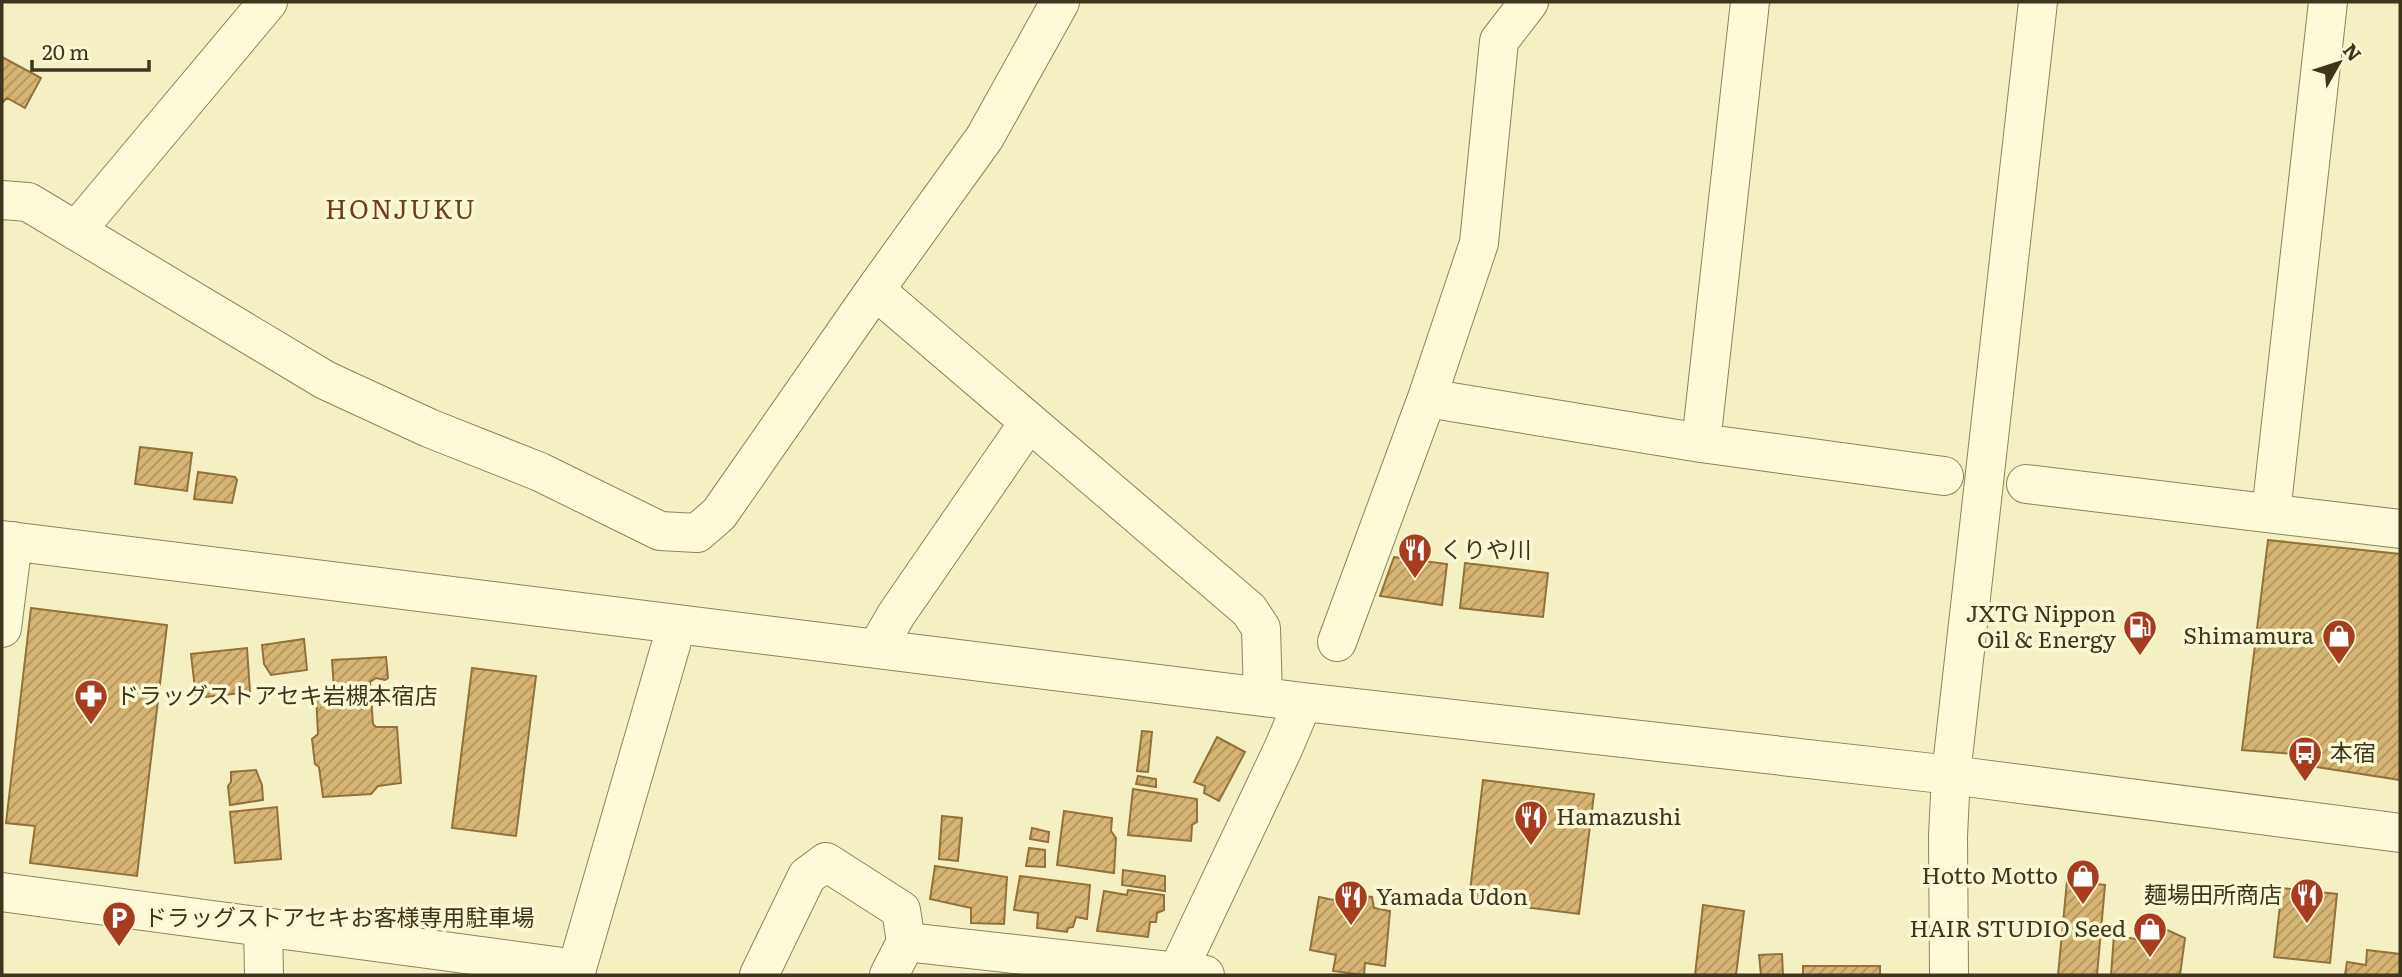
<svg xmlns="http://www.w3.org/2000/svg" width="2402" height="977" viewBox="0 0 2402 977" font-family="Literata,'Noto Sans JP',serif">
	<defs>
		<pattern id="building-hatch" width="6" height="6" patternUnits="userSpaceOnUse" patternTransform="scale(1.75)"><rect width="6" height="6" fill="#d6b473"/><path d="M-1 1l2-2M0 6l6-6M5 7l2-2" fill="none" stroke="#af935e"/></pattern>
	</defs>
	<rect width="100%" height="100%" fill="#f4f0c2"/>
	<path fill="url(#building-hatch)" stroke="#937139" stroke-width="2" d="M2,57L41,78L25,108L7,98L2,103Z
		M140,447L192,453L187,491L135,484Z
		M198,472L235,477L237,480L232,503L194,499Z
		M2268,540L2400,554V780L2304,765L2295,754L2242,750Z
		M1394,557L1447,564L1442,605L1380,596Z
		M1465,563L1548,573L1543,617L1460,608Z
		M31,608L167,625L137,876L30,863L35,826L6,823Z
		M304,639L307,670L271,675L264,664L262,645Z
		M247,648L250,692L196,698L191,654Z
		M386,657L388,678L385,680L376,678L370,682L373,724L376,727H397L401,783L378,786L371,794L323,797L319,767L315,764L312,739L318,734L316,694L330,693L334,690L332,660Z
		M472,668L536,676L516,836L452,828Z
		M1142,731L1152,732L1148,772L1137,771Z
		M1217,737L1245,752L1219,801L1204,793L1205,786L1194,782Z
		M256,770L262,785L263,800L230,805L228,786L231,782V772Z
		M1138,776L1156,779V787L1136,784Z
		M1483,780L1594,794L1579,914L1469,900Z
		M1133,789L1197,799V822L1192,825L1191,841L1128,835Z
		M277,807L281,859L235,863L230,812Z
		M1064,811L1112,818L1111,831L1116,838L1114,873L1057,865Z
		M942,816L962,818L958,861L939,859Z
		M1032,828L1049,832L1048,842L1030,839Z
		M1029,848L1045,850V867L1026,866Z
		M935,866L1007,877L1004,924L971,923V908L930,899Z
		M1123,870L1165,876V891L1122,885Z
		M1020,876L1090,885L1087,919L1076,917L1073,927L1068,928L1067,932L1037,928L1038,913L1014,910Z
		M2067,881L2105,885L2097,975H2058Z
		M2282,888L2337,894L2330,963L2274,957Z
		M1128,890L1164,895V910L1157,913L1156,922H1150L1148,937L1097,931L1104,891L1127,895Z
		M1339,894L1372,897L1374,908L1390,911L1385,966L1365,963L1364,975L1333,971L1336,955L1310,950L1319,897L1333,900Z
		M1703,905L1744,911L1736,975H1695Z
		M2146,928H2163L2185,938L2180,975H2111L2114,935L2135,939Z
		M2367,950L2400,954V975H2345L2347,962L2366,965Z
		M1782,954L1783,975H1761L1759,955Z
		M1803,966H1880V975H1803Z"/>
	<g fill="none" stroke-linecap="round" stroke-linejoin="round">
		<g stroke="#908356" stroke-width="40">
			<path id="minor" d="M2,200L28,202L325,380L429,428L540,472L660,531L697,533L719,514L875,290L985,137L1060,2
				M76,231L268,2
				M875,290L1249,610L1261,628L1263,697
				M1427,398L1701,443L1944,476
				M1701,443L1750,2
				M2026,484L2400,529
				M2271,513L2328,2
				M2,540L1303,702L1951,775L2400,833
				M2,628L13,541
				M1337,642L1427,398L1479,243L1499,41L1529,2
				M877,648L896,615L1029,422
				M2,892L577,969
				M263,926L264,975
				M575,975L677,624
				M759,975L807,876L826,862L901,910L906,942
				M889,975L906,942L1205,975
				M1176,975L1283,749L1303,702
				M1949,975L1948,836L1951,775L2038,2"/>
		</g>
		<use href="#minor" stroke="#fdfad7" stroke-width="38"/>
	</g>
	<defs>
		<g id="restaurant-pin" transform="scale(1.75)"><path d="M0 17L-7.5 6A9.5 9.5 0 1 1 7.5 6Z" fill="#a73d1e" stroke="#faf8d3"/><path d="M-5-6h1v4h1v-4h1v4h1v-4h1v5L-1.5 .5V6h-2V.5L-5-1ZM5-6V6H3V1.5H1.5Q1.5-4 5-6Z" fill="#fff"/></g>
		<g id="fuel-pin" transform="scale(1.75)"><path d="M0 17L-7.5 6A9.5 9.5 0 1 1 7.5 6Z" fill="#a73d1e" stroke="#faf8d3"/><path d="M-5.5-6h7V0h2V4h1.3V-2.5L3-4.5l.8-.8L6-3V5H2.5V1h-1V6h-7ZM-4.2-4.7v3.2H.2V-4.7Z" fill="#fff"/></g>
		<g id="shop-pin" transform="scale(1.75)"><path d="M0 17L-7.5 6A9.5 9.5 0 1 1 7.5 6Z" fill="#a73d1e" stroke="#faf8d3"/><path d="M-5-2.5h2.3a2.7 3.5 0 0 1 5.4 0H5L5.5 6h-11ZM-1.5-2.5h3a1.5 2.3 0 0 0-3 0Z" fill="#fff"/></g>
		<g id="pharmacy-pin" transform="scale(1.75)"><path d="M0 17L-7.5 6A9.5 9.5 0 1 1 7.5 6Z" fill="#a73d1e" stroke="#faf8d3"/><path d="M-2-6h4v4h4v4h-4v4h-4v-4h-4v-4h4Z" fill="#fff"/></g>
		<g id="bus-pin" transform="scale(1.75)"><path d="M0 17L-7.5 6A9.5 9.5 0 1 1 7.5 6Z" fill="#a73d1e" stroke="#faf8d3"/><path d="M-5-6H5V4H4V6H2V4H-2V6H-4V4H-5ZM-3.5-4V0h7V-4ZM-3.5 1.2v1.5H-2V1.2ZM2 1.2v1.5H3.5V1.2Z" fill="#fff"/></g>
		<g id="parking-pin" transform="scale(1.75)"><path d="M0 17L-7.5 6A9.5 9.5 0 1 1 7.5 6Z" fill="#a73d1e" stroke="#faf8d3"/><path d="M-3.5-5.5H1a3.5 3.5 0 0 1 0 7H-1V5.5H-3.5ZM-1-3.4V-.6H.8a1.4 1.4 0 0 0 0-2.8Z" fill="#fff"/></g>
	</defs>
	<g fill-rule="evenodd">
		<use href="#restaurant-pin" x="1415" y="550"/>
		<use href="#fuel-pin" x="2140" y="627"/>
		<use href="#shop-pin" x="2339" y="636"/>
		<use href="#pharmacy-pin" x="91" y="696"/>
		<use href="#bus-pin" x="2305" y="753"/>
		<use href="#restaurant-pin" x="1531" y="817"/>
		<use href="#shop-pin" x="2083" y="876"/>
		<use href="#restaurant-pin" x="2307" y="895"/>
		<use href="#restaurant-pin" x="1351" y="897"/>
		<use href="#parking-pin" x="119" y="918"/>
		<use href="#shop-pin" x="2150" y="929"/>
	</g>
	<g text-anchor="middle" stroke-width="7" stroke-linejoin="round" paint-order="stroke">
		<g font-size="23" fill="#3e351c" stroke="#faf8d3" text-anchor="start">
			<text x="1440" y="558">くりや川</text>
			<text x="2116" y="622" text-anchor="end">JXTG Nippon<tspan x="2116" dy="26">Oil &amp; Energy</tspan></text>
			<text x="2314" y="644" text-anchor="end">Shimamura</text>
			<text x="116" y="704">ドラッグストアセキ岩槻本宿店</text>
			<text x="2330" y="761">本宿</text>
			<text x="1556" y="825">Hamazushi</text>
			<text x="2058" y="884" text-anchor="end">Hotto Motto</text>
			<text x="2282" y="903" text-anchor="end">麺場田所商店</text>
			<text x="1376" y="905">Yamada Udon</text>
			<text x="144" y="926">ドラッグストアセキお客様専用駐車場</text>
			<text x="2126" y="937" text-anchor="end">HAIR STUDIO Seed</text>
		</g>
		<g font-size="26" letter-spacing="2" fill="#703e16" stroke="#faf8d3">
			<text x="401" y="219">HONJUKU</text>
		</g>
	</g>
	<rect width="2402" height="977" fill="none" stroke="#3e351c" stroke-width="7"/>
	<g transform="translate(2339 63) rotate(51)" stroke="#faf8d3" stroke-width="5" paint-order="stroke">
	<path d="M0-5L12 26L0 18L-12 26Z" fill="#3e351c"/>
	<text y="-10" font-size="19" font-weight="bold" text-anchor="middle" fill="#3e351c">N</text>
	</g>
	<path d="M32 60v10h117v-10" fill="none" stroke="#3e351c" stroke-width="3.5"/>
	<text x="42" y="60" font-size="21" fill="#3e351c" stroke="#faf8d3" stroke-width="5" paint-order="stroke">20 m</text>
</svg>
